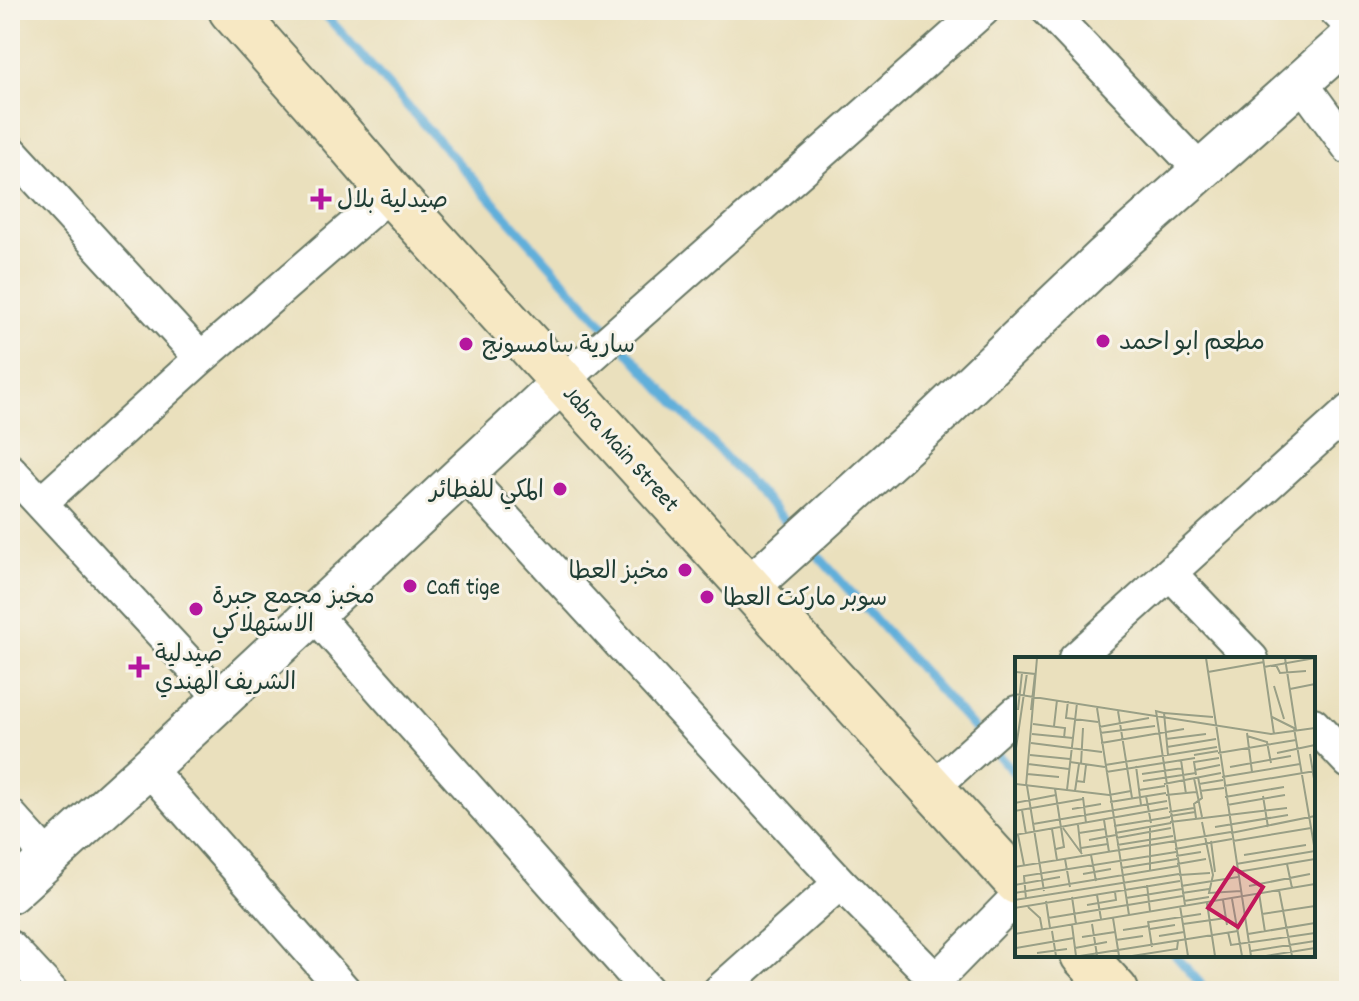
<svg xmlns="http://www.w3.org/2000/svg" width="1359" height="1001" viewBox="0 0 1359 1001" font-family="Dekko,'Playpen Sans Arabic',sans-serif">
	<rect width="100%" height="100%" fill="#f7f3e8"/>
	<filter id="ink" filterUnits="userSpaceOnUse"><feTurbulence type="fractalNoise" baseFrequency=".0125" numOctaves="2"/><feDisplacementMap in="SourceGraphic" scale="16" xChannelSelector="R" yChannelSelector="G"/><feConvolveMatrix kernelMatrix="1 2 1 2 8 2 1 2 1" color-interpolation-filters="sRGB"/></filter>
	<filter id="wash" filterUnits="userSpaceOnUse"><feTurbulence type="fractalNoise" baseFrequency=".006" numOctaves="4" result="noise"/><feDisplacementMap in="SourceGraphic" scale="32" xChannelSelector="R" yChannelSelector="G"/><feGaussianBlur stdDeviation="1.8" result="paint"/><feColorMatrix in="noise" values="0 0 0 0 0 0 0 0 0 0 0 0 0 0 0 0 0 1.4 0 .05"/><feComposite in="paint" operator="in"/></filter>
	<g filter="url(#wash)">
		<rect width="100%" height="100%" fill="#eae0bd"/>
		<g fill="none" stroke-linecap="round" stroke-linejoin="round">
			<path stroke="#61afda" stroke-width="9" d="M321,10L664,392L797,533
				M810,547L1017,776
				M1175,955L1207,991"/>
		</g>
	</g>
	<g filter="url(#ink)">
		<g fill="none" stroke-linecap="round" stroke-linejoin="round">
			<g stroke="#667664" stroke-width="36">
				<path id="minor" d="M1048,10L1201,171
					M1335,10L1349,24
					M1301,82L1349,148
					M10,150L201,358
					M562,382L983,10
					M10,470L222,699
					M464,474L840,883L936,980
					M41,503L201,358L391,193
					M1170,573L1252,659
					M314,614L648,991
					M1075,659L1349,411
					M1313,724L1349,762
					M148,768L345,991
					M931,789L1017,712
					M10,815L49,858
					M10,947L51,991
					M719,991L840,883
					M925,991L1017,897"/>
			</g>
			<g stroke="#667664" stroke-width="44">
				<path id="tertiary" d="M749,587L923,430L1103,258L1349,39
					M10,893L148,768L562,382"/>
			</g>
			<g stroke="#667664" stroke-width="48">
				<path id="secondary" d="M231,10L312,101L391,193L1017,882
					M1083,955L1116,991"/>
			</g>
			<use href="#minor" stroke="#fff" stroke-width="32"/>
			<use href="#tertiary" stroke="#fff" stroke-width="40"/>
			<use href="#secondary" stroke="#f7e8c3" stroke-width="44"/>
		</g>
	</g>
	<g fill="#b5179e" stroke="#f7f3e8" stroke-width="3">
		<path d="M317 187h8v8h8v8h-8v8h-8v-8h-8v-8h8z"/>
		<circle cx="1103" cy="341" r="8"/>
		<circle cx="466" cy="344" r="8"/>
		<circle cx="560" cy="489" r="8"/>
		<circle cx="685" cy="570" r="8"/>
		<circle cx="410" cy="586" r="8"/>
		<circle cx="707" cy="597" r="8"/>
		<circle cx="196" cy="609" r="8"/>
		<path d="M135 655h8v8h8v8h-8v8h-8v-8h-8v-8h8z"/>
	</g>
	<g text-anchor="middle" stroke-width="6" stroke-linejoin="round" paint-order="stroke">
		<g font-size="24" fill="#1f3d34" stroke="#f7f3e8" text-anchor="start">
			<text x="337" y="207">صيدلية بلال</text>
			<text x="1119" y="349">مطعم ابو احمد</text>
			<text x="482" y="352">سارية سامسونج</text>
			<text x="544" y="497" text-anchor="end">المكي للفطائر</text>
			<text x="669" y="578" text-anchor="end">مخبز العطا</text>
			<text x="426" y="594">Cafi tige</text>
			<text x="212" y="603">مخبز مجمع جبرة<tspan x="212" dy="28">الاستهلاكي</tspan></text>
			<text x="723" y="605">سوبر ماركت العطا</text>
			<text x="155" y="661">صيدلية<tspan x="155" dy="28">الشريف الهندي</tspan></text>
		</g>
		<g font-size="24" fill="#1f3d34" stroke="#f7f3e8">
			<text transform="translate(622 448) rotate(48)" y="8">Jabra Main Street</text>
		</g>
	</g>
	<g transform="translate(1015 657)">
		<rect width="300" height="300" fill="#eae0bd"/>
		<path fill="none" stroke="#999f86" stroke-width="2" d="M191,1L236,299M248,1L259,77M270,1L281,73M261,8L265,16L291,14M249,10L300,1M0,15L20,17L16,53M193,15L249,5M259,29L269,62M275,32L300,27M0,37L256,77L300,71M53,44L51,61L83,65M82,51L114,258M3,53L7,16M103,54L117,141M149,56L198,60M257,60L279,71L300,194M18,67L50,71L49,81M39,69L42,43M84,70L134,61M85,76L140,69M232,76L237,115M17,77L58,81M232,79L252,85L256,106M151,82L191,77M16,86L87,95M86,86L169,72M152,90L201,82M1,91L12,16M203,96L281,83M262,96L300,88M295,97L300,128M15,98L55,102M153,98L149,56L141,54L170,248M179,98L203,94M166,103L171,137M55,105L90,110M13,107L54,112M66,107L68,71M90,108L202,90M121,109L126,148M215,110L276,99M180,113L205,108M91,115L180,101M12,117L44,120M127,117L168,111M181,118L179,105L204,101M207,120L285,107M179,121L187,160M61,124L69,125L71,108M128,124L181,116M0,127L94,138L116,134M149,127L206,116M184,127L208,123M11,129L22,1M12,129L29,234M209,129L300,114M40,132L49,190L41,192M52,133L62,46M124,133L150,129M60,134L64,107M185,134L209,131M151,138L181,135M131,139L136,166M248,139L253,170M68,140L71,166M210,140L269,130M95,145L151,136M0,146L41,138M212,148L270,138M57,152L86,147M7,153L11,177M0,154L68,142M154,155L179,151M155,159L180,155M181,161L179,147L187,141L183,120M89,163L94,195M155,165L272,151M187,165L198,218L194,236L226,234M18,167L152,144M63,168L66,195M99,169L155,160M200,170L273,158M48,171L67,197M37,172L42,203M64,176L90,172M100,176L156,166M216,176L300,159M0,178L153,151M3,178L9,208M101,181L156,171M74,183L101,178M196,184L200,215M218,184L296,171M102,188L158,179M66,191L93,187M160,192L217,182M76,198L81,224M229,198L291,188M161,199L186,195M50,202L55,230M162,207L191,202M221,207L300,194M272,207L277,231M0,210L216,175M106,211L162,202M135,214V170M222,215L300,202M68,217L96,212M164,218L195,216M0,228L45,220M132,228L135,254M166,229L223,220M234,229L295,217M264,233L277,299M0,236L163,209M167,236L194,232M244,236L250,275M82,238L86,262M57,240L61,267M111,241L167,232M11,242L9,219L161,195M217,242L227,299M0,243L164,217M208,243L212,268M31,244L35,271M169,244L194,240M192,246L200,299M72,248L101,243L100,235M165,249L173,299M13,250L25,261L27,272M0,251L165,224M247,257L300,249M33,261L168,239M98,261L104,299M133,264L137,290M134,265L186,257M77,267L82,298M168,267L211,261M57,268L61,299M135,272L160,268M108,273L134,269M37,274L41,299M213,275L216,288L300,276M0,277L300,227M233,277L300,266M144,279L169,275M67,280L100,275M101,283L128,279M1,291L59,281M60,291L92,285M236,294L300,284M22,296L52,292M65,299L223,274M117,299L162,292L163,284M251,299L300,291"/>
		<path fill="#c2185b" fill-opacity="0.15" stroke="#c2185b" stroke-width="4" d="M219,211L248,230L223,270L193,251Z"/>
		<rect width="300" height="300" fill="none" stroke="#1f3d34" stroke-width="4"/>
	</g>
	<rect width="1359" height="1001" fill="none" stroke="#f7f3e8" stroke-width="40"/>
</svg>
